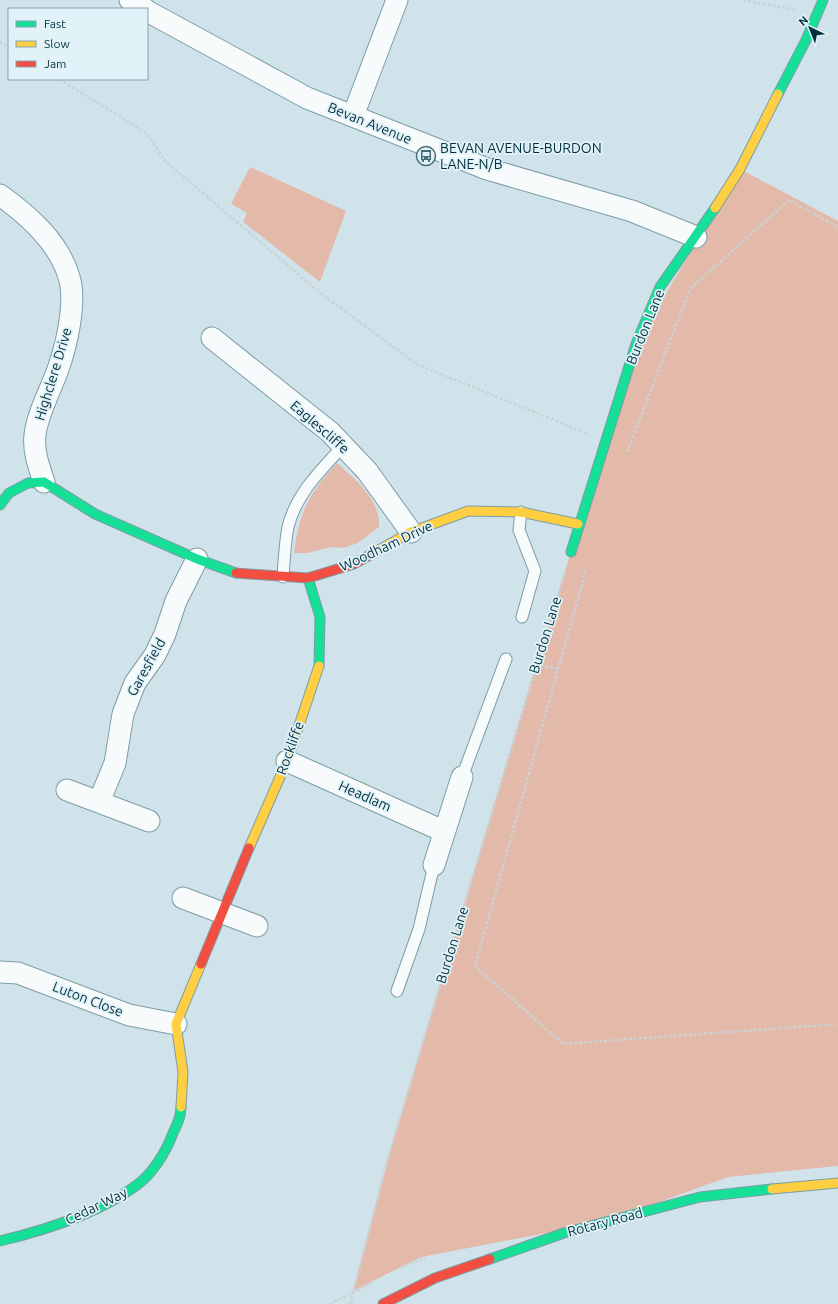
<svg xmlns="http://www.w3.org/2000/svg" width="838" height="1304" viewBox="0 0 838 1304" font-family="Ubuntu,sans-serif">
	<rect width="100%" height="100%" fill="#d0e3eb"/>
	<path fill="#e3baa9" d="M250,167L346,211L320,282L243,222L247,213L231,204Z
		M740,169L838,221V1166L728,1177L604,1222L421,1257L353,1291L390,1151L536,664L636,344Z
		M337,463C355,479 381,500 379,527L358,543L343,548L331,547L308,553H294C299,511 309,494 337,463Z"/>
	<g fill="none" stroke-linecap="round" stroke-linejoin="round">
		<g stroke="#7c9da6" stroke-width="13">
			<path id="lane" d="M521,512L519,530L535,571L522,617
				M283,577C284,560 285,543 288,527C296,494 321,470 343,446
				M462,777L506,659
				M397,991L419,929L434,865"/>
		</g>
		<g stroke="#7c9da6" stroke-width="23">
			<path id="street" d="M130,0L145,9
				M147,11L307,98L487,169L632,211L696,237
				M353,116L397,0
				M0,195C28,215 59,242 69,277C77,302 66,348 57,372C50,391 37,415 35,435C33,451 39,467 44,482
				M212,338L330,432L367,471L411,532
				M287,761L443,831
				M67,790L149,821
				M99,802L115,763L123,714L135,683L155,655L165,634L176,601L197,559
				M434,865L462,777
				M183,898L257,926
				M0,972L18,973L129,1015L176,1024"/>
		</g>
		<g stroke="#7c9da6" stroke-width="11">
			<path id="fast" d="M778,94L806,40L823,0
				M0,505L9,493L28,483L44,482L95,514L197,559L236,573
				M571,552L636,344L660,287L715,208
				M308,578L320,617L319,666
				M0,1241C46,1230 98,1214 137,1185C153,1173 166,1152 173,1133C177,1125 181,1117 181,1107
				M490,1259L564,1233L700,1197L772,1189"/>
		</g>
		<g stroke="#7c9da6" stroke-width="11">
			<path id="slow" d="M715,208L740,169L778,94
				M368,556L411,532L468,511L521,512L578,524
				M249,848L287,761L319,666
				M181,1107L183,1072L176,1024L201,964
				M772,1189L838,1183"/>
		</g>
		<g stroke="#7c9da6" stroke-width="11">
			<path id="jam" d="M236,573L308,578L354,564L368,556
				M201,964L249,848
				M383,1304L435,1278L490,1259"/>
		</g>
		<path stroke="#cbd2d5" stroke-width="2.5" stroke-dasharray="3 2" stroke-linecap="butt" d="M743,0L796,10
			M0,42L9,48
			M59,79L148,134L165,161L323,295L416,364L586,433
			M627,452L690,289L789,200L838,227
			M586,570L475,966L563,1044L838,1024
			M536,664L558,669
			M390,1151L565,572
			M401,1268L425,1257
			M330,1304L372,1283"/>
		<use href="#lane" stroke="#f8fbfc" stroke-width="11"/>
		<use href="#street" stroke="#f8fbfc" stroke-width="21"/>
		<use href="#fast" stroke="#16e098" stroke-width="9"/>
		<use href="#slow" stroke="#ffcf43" stroke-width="9"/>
		<use href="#jam" stroke="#f24e42" stroke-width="9"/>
		<path stroke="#cbd2d5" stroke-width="2.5" stroke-dasharray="3 2" stroke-linecap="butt" d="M350,1304L390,1151"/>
	</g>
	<defs>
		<g id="bus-ring" transform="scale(1)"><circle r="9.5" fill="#e1f2f9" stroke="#4a6e79" stroke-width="1.5"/><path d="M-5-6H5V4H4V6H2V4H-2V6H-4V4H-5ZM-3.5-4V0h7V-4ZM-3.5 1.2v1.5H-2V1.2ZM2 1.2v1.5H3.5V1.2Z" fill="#4a6e79"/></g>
	</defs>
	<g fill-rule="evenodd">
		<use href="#bus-ring" x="426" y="156"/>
	</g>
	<g text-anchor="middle" stroke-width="3.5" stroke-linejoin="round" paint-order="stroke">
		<g font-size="14" fill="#022f3c" stroke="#e1f2f9">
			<text transform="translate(370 123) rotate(22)" y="5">Bevan Avenue</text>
			<text transform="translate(645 327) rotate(-68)" y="5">Burdon Lane</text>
			<text transform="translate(53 374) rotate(-73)" y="5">Highclere Drive</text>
			<text transform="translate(320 427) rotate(41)" y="5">Eaglescliffe</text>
			<text transform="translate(386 546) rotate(-25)" y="5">Woodham Drive</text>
			<text transform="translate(545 635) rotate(-73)" y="5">Burdon Lane</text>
			<text transform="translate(146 667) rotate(-61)" y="5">Garesfield</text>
			<text transform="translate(290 748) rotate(-70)" y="5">Rockliffe</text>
			<text transform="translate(365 796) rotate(24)" y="5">Headlam</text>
			<text transform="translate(452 945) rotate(-73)" y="5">Burdon Lane</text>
			<text transform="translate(88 999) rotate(21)" y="5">Luton Close</text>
			<text transform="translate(96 1206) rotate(-26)" y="5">Cedar Way</text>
			<text transform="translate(605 1222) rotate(-15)" y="5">Rotary Road</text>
		</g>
		<g font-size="14" fill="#022f3c" stroke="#e1f2f9" text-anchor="start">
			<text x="440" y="153">BEVAN AVENUE-BURDON<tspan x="440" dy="16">LANE-N/B</tspan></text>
		</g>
	</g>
	<rect x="8" y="8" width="140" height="72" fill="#e1f2f9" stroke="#88a4ad"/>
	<rect x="16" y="21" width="20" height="6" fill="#16e098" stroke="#88a4ad"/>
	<text x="44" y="28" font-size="12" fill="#022f3c">Fast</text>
	<rect x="16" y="41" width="20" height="6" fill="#ffcf43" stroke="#88a4ad"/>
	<text x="44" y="48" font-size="12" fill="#022f3c">Slow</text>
	<rect x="16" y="61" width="20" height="6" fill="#f24e42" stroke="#88a4ad"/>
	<text x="44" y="68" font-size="12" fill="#022f3c">Jam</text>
	<g transform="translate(810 28) rotate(317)" stroke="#e1f2f9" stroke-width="3" paint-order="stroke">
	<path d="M0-3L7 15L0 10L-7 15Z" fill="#022f3c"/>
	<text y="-6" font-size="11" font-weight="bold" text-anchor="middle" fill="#022f3c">N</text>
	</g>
</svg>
